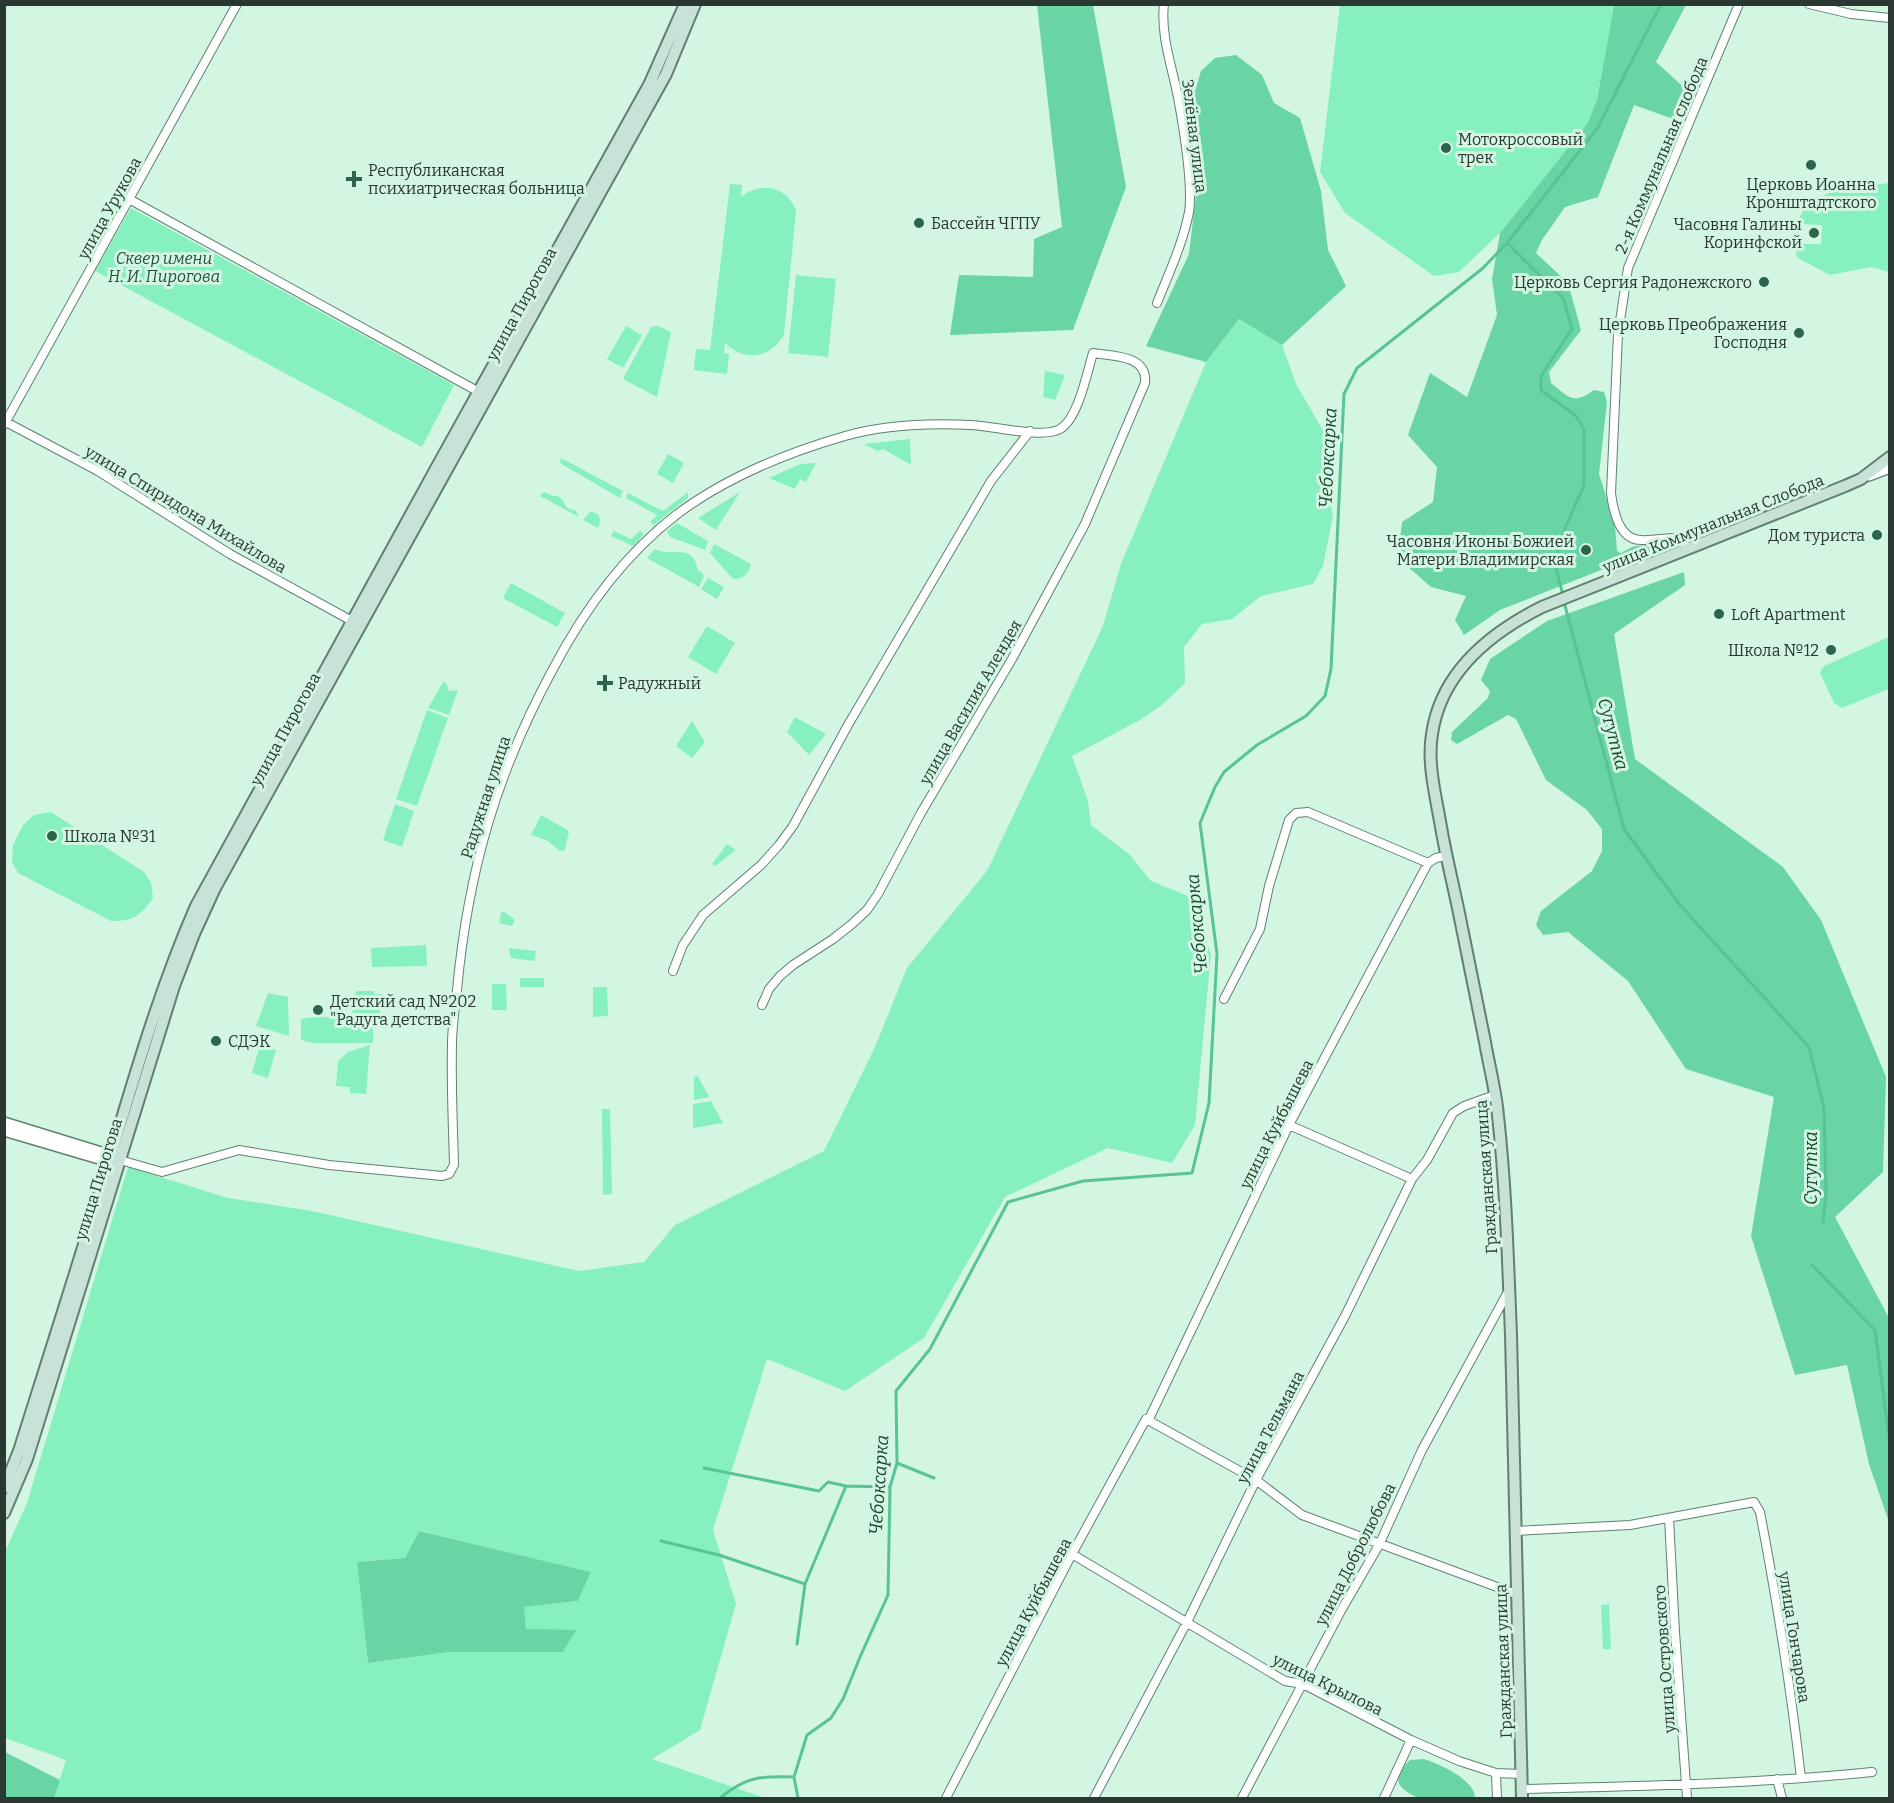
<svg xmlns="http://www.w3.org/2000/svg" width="1894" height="1803" viewBox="0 0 1894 1803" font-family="Bitter,serif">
	<rect width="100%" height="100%" fill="#d3f6e3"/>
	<path fill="#87f0bf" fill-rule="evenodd" d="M1340,5H1614L1597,100L1587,124L1500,233L1459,272L1434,276L1345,213L1320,172Z
		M1889,183V272L1871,267L1830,275L1798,258L1796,254V244H1821L1822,225L1798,224C1799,220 1800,214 1803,211C1822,186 1862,187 1889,183Z
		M730,184L742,185L741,197C761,181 787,186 796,211L784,335C769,359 745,362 725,343L724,353L729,354L727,374L694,370L696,349L710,350Z
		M131,208L454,385L422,447L95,271Z
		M796,275L836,279L828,357L788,353Z
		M1239,319L1282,345L1296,384L1332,446L1324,478L1333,515L1323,566L1313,584L1261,596L1232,619L1202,624L1184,647L1185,683L1162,705L1140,720L1072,756L1088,801L1091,825L1130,855L1151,881L1188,896L1211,954L1195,1125L1172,1163L1108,1148L1005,1197L924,1338L845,1391L767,1359L713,1530L736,1604L700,1730L652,1759L765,1798H54L66,1760L5,1738V1552L27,1503L128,1167L228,1198L312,1211L579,1271L644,1262L675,1225L824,1151L875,1047L907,968L987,871L1103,626L1121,564L1206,362ZM419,1531L591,1572L578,1601L524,1607L525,1629L449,1652L368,1663L357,1562L405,1558Z
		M626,326L642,335L623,368L607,359Z
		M658,326L671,332L657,397L623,379L651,327Z
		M1045,371L1065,375L1055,400L1043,397Z
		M910,439L911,465L883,449L878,451L864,444Z
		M668,454L684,463L673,483L657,474Z
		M561,458L623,491L620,498L560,463Z
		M816,463L806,482L800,479L795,489L769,478L800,464Z
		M544,492L553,496H557L563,500C565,508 568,509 575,510L579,517L540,496Z
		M688,492V498L654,525L650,522L657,515L626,498L628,493L663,511Z
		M740,492L716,530L698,518Z
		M590,512C600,513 602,519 598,528L583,520Z
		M677,523L708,541L705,550L670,537L667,531Z
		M614,531L631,539L640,531L644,534L633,546L611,536Z
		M714,544L751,564C748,574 744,579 733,579L710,553Z
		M655,549C672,558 693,541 698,571H701L704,576L699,587L647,558Z
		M708,578L724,587L717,599L701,589Z
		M511,583L565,613L557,627L503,598Z
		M707,626L735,643L716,674L688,657Z
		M1889,637V689L1842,708L1834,703L1820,673L1824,666Z
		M443,682L446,683L449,691L458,690L449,715L428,708Z
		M427,710L448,718L417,806L396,799Z
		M795,717L826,734L809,755L787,732Z
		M692,721L705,742L692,758L676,746Z
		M395,804L414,811L402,847L383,840Z
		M51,812L144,872L151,883L153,898C140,916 134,921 111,921L18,873L12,862L13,845L23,825L34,815Z
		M541,815L569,831L565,850L560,851L548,841L531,835Z
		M727,844L736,850L715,866L712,864Z
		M503,911L515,920L512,926L499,923L501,913Z
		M426,945L427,966L372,967L371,948Z
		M509,948L536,951L535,961L511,958Z
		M520,978H544V987H520Z
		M492,984H506L507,1010H492Z
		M593,987H607L608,1016L593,1017Z
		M357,991H374V994H382L379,1022L374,1021L373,1019V1043H313L301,1040V1020L304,1018L353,1016L352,999Z
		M268,993L288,997L289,1036L256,1026Z
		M260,1045L276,1050L268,1078L252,1073Z
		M370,1045L366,1094L350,1093V1087L336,1086L338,1061L348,1052Z
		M698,1076L709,1097L694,1100V1077Z
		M711,1101L723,1123L693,1128V1104Z
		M602,1109H610L612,1194L603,1195Z
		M1609,1604L1611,1649H1603L1601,1605Z"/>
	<path fill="#69d4a4" d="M1037,5H1093L1126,187L1073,330L950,335L959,275L1033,277L1034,239L1062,227Z
		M1614,5H1686L1656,62L1691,94L1679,121L1634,105L1598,197L1565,207L1542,240L1536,253L1568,283L1581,330L1549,372L1551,383C1570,398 1573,405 1594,390L1604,392L1607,402L1599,474L1615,525L1617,551L1621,553L1632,547L1658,542L1661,547L1658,550L1606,568L1500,610L1464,635L1455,620L1466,596L1431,587L1398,558L1402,522L1433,502L1437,467L1408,435L1430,373L1467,397L1497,315L1492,279L1500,233L1587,124L1597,100Z
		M1236,55L1262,75L1274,103L1300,118L1321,191L1328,250L1346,286L1282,345L1239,319L1206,362L1146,346L1189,254L1198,178L1194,95L1201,71L1215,58Z
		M1684,572L1685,585L1614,634L1635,759L1783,867L1821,920L1886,1077L1883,1172L1835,1217L1889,1318V1522L1869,1464L1847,1365L1795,1375L1751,1236L1774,1097L1686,1069L1628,981L1568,932L1543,935L1536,925L1541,911L1592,871L1602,851V829L1587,810L1546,780L1516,719L1508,715L1457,744L1451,740L1452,732L1488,698L1490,691L1481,680L1490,659L1547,621Z
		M419,1531L591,1572L578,1601L524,1607L526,1629L576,1630L563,1652H449L368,1663L357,1562L405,1558Z
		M5,1752L60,1780L54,1798H5Z
		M1424,1759C1440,1764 1475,1780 1475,1798H1418C1396,1788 1391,1778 1410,1760Z"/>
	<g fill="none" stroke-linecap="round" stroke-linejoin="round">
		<path stroke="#58c495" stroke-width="3" d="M1507,243L1563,298L1572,329L1541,376V390L1576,416L1584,429V485L1558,545L1556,569L1563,595
			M1564,602L1624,829L1680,905L1809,1047L1824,1108L1826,1194L1823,1222
			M1812,1265L1875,1330L1890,1444
			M897,1463L934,1478
			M704,1468L819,1491L828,1482L846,1486
			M661,1541L719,1555L805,1584
			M797,1644L805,1584L846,1486L890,1487
			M720,1798C747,1776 761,1776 794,1777
			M798,1798L794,1777L807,1735L831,1718L843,1699L860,1657L888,1595L890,1487L897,1463L896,1391L930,1349L1008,1202L1083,1181L1192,1173L1209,1103L1217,954L1200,823L1215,787L1224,772L1257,745L1306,716L1325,696L1331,669L1344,394L1357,368L1483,268L1507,243L1597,129L1661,4"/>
		<g stroke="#608170" stroke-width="10">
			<path id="minor" d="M1809,4L1851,14L1890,18
				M129,199L479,392
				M1157,303C1169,273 1183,243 1189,212C1193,187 1184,130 1179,103C1174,72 1160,37 1164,4
				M6,422L98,471L230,554L352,621
				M4,425L237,4
				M1688,549L1682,540L1679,538C1666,537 1654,541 1641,540C1619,540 1613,509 1611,493L1618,334L1628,268L1739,4
				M673,971L683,945L703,915L761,865L779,845L793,826L848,725L991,481L1030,431
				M1224,999L1260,929L1269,886L1289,820L1296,813L1308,812L1428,863
				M1289,1125L1412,1179
				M120,1160L162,1172L239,1150L329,1165L442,1176L449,1174L454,1165C453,1125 451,1085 452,1044C452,1027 455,1008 457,990C468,872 496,774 553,669C584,610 623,556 676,515C725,478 786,453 845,436C883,425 931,423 971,425C994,426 1042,439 1060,429C1078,419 1087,373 1093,353C1113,356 1148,355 1145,383L1085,524L1012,659L921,813L878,894L867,910L852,924L833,939L793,965L780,976L769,989L762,1005
				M1149,1419L1289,1125L1428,863L1436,858L1446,856
				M1669,1518L1675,1632L1687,1798
				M1515,1531L1630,1525L1754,1502L1760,1512C1777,1601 1791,1689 1801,1778
				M1072,1554L1285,1681L1303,1684L1411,1740L1459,1761L1496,1773L1521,1774
				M1496,1773L1497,1798
				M1777,1779L1782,1798
				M1522,1789C1639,1786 1756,1784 1872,1772
				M946,1798L1072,1554L1146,1419L1256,1480L1302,1515L1516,1594
				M1094,1798L1187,1622L1256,1480L1345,1316L1412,1179L1427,1160L1453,1113L1464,1106L1495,1095
				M1242,1798L1342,1609L1379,1545L1422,1450L1509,1290
				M1384,1798L1411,1740"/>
		</g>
		<g stroke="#608170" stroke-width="12">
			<path id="tertiary" d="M1869,476L1890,468
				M4,1122L111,1155
				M4,1131L109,1162"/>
		</g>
		<g stroke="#608170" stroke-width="14">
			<path id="secondary" d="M4,1488L19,1451C47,1362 76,1272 103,1182C131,1089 157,995 196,906L439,463L649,85L685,4
				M4,1513L27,1459L174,986L194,934L215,888L666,74L695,4
				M1522,1798C1517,1644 1516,1489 1511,1335C1508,1262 1506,1188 1498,1116C1496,1091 1489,1066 1485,1042C1476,999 1468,956 1459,913C1453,884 1446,856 1441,827C1436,797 1427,764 1432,734C1441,672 1490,633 1542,607L1845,486L1861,479L1890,457"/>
		</g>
		<use href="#minor" stroke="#fff" stroke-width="8"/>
		<use href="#tertiary" stroke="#fff" stroke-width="9"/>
		<use href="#secondary" stroke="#c8e2d7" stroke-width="10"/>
	</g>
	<g fill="#2d654c" stroke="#d3f6e3" stroke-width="2">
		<circle cx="1446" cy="148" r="6"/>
		<circle cx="1811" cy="165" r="6"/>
		<path d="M351 170h6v6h6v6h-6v6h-6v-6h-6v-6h6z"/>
		<circle cx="919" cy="223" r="6"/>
		<circle cx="1814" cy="233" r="6"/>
		<circle cx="1764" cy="282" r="6"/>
		<circle cx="1799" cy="333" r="6"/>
		<circle cx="1877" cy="535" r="6"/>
		<circle cx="1586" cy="550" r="6"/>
		<circle cx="1719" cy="614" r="6"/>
		<circle cx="1831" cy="650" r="6"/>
		<path d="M602 674h6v6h6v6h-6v6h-6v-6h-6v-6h6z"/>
		<circle cx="52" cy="836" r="6"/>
		<circle cx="318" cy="1010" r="6"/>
		<circle cx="216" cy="1041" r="6"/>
	</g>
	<g text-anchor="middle" stroke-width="6" stroke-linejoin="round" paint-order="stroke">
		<g font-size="16" fill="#2a3831" stroke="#d3f6e3">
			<text transform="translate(1195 136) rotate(83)" y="6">Зелёная улица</text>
			<text transform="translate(1661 155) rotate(-67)" y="6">2-я Коммунальная слобода</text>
			<text transform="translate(109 208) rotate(-61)" y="6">улица Урукова</text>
			<text transform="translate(521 304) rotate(-61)" y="6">улица Пирогова</text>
			<text transform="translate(186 509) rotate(31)" y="6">улица Спиридона Михайлова</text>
			<text transform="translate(1713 523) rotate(-22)" y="6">улица Коммунальная Слобода</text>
			<text transform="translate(970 702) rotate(-60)" y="6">улица Василия Алендея</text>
			<text transform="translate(285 729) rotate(-61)" y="6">улица Пирогова</text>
			<text transform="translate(485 797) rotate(-72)" y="6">Радужная улица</text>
			<text transform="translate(1276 1124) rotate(-63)" y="6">улица Куйбышева</text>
			<text transform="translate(1486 1177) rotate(-94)" y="6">Гражданская улица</text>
			<text transform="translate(98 1179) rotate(-73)" y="6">улица Пирогова</text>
			<text transform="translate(1270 1427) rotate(-62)" y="6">улица Тельмана</text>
			<text transform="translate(1355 1554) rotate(-63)" y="6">улица Добролюбова</text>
			<text transform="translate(1033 1602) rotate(-62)" y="6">улица Куйбышева</text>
			<text transform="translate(1795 1637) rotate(81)" y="6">улица Гончарова</text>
			<text transform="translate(1664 1659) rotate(-94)" y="6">улица Островского</text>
			<text transform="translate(1503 1661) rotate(-92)" y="6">Гражданская улица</text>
			<text transform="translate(1328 1684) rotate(26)" y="6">улица Крылова</text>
		</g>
		<g font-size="16" fill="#2a3831" stroke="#d3f6e3" text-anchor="start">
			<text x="1458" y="145">Мотокроссовый<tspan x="1458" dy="18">трек</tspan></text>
			<text x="368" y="176">Республиканская<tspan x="368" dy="18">психиатрическая больница</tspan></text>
			<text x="1811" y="190" text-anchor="middle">Церковь Иоанна<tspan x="1811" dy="18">Кронштадтского</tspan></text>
			<text x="931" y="229">Бассейн ЧГПУ</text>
			<text x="1802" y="230" text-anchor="end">Часовня Галины<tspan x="1802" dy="18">Коринфской</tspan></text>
			<text x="1752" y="288" text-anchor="end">Церковь Сергия Радонежского</text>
			<text x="1787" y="330" text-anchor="end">Церковь Преображения<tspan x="1787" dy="18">Господня</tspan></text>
			<text x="1865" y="541" text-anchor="end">Дом туриста</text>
			<text x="1574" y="547" text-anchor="end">Часовня Иконы Божией<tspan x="1574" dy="18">Матери Владимирская</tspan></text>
			<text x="1731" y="620">Loft Apartment</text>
			<text x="1819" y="656" text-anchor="end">Школа №12</text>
			<text x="618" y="689">Радужный</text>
			<text x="64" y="842">Школа №31</text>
			<text x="330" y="1007">Детский сад №202<tspan x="330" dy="18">"Радуга детства"</tspan></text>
			<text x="228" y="1047">СДЭК</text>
		</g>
		<g font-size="16" font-style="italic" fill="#224f3b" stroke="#d3f6e3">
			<text x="164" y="264">Сквер имени<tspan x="164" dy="18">Н. И. Пирогова</tspan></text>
		</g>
		<g font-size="18" font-style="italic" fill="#1a4734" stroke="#d3f6e3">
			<text transform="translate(1328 458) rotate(-87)" y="6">Чебоксарка</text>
			<text transform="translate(1613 734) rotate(75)" y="6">Сугутка</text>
			<text transform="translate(1197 924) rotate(-95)" y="6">Чебоксарка</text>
			<text transform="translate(1811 1168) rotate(-90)" y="6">Сугутка</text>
			<text transform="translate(879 1485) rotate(-86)" y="6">Чебоксарка</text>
		</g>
	</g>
	<rect width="1894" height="1803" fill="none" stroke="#2a3831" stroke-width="12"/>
</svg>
